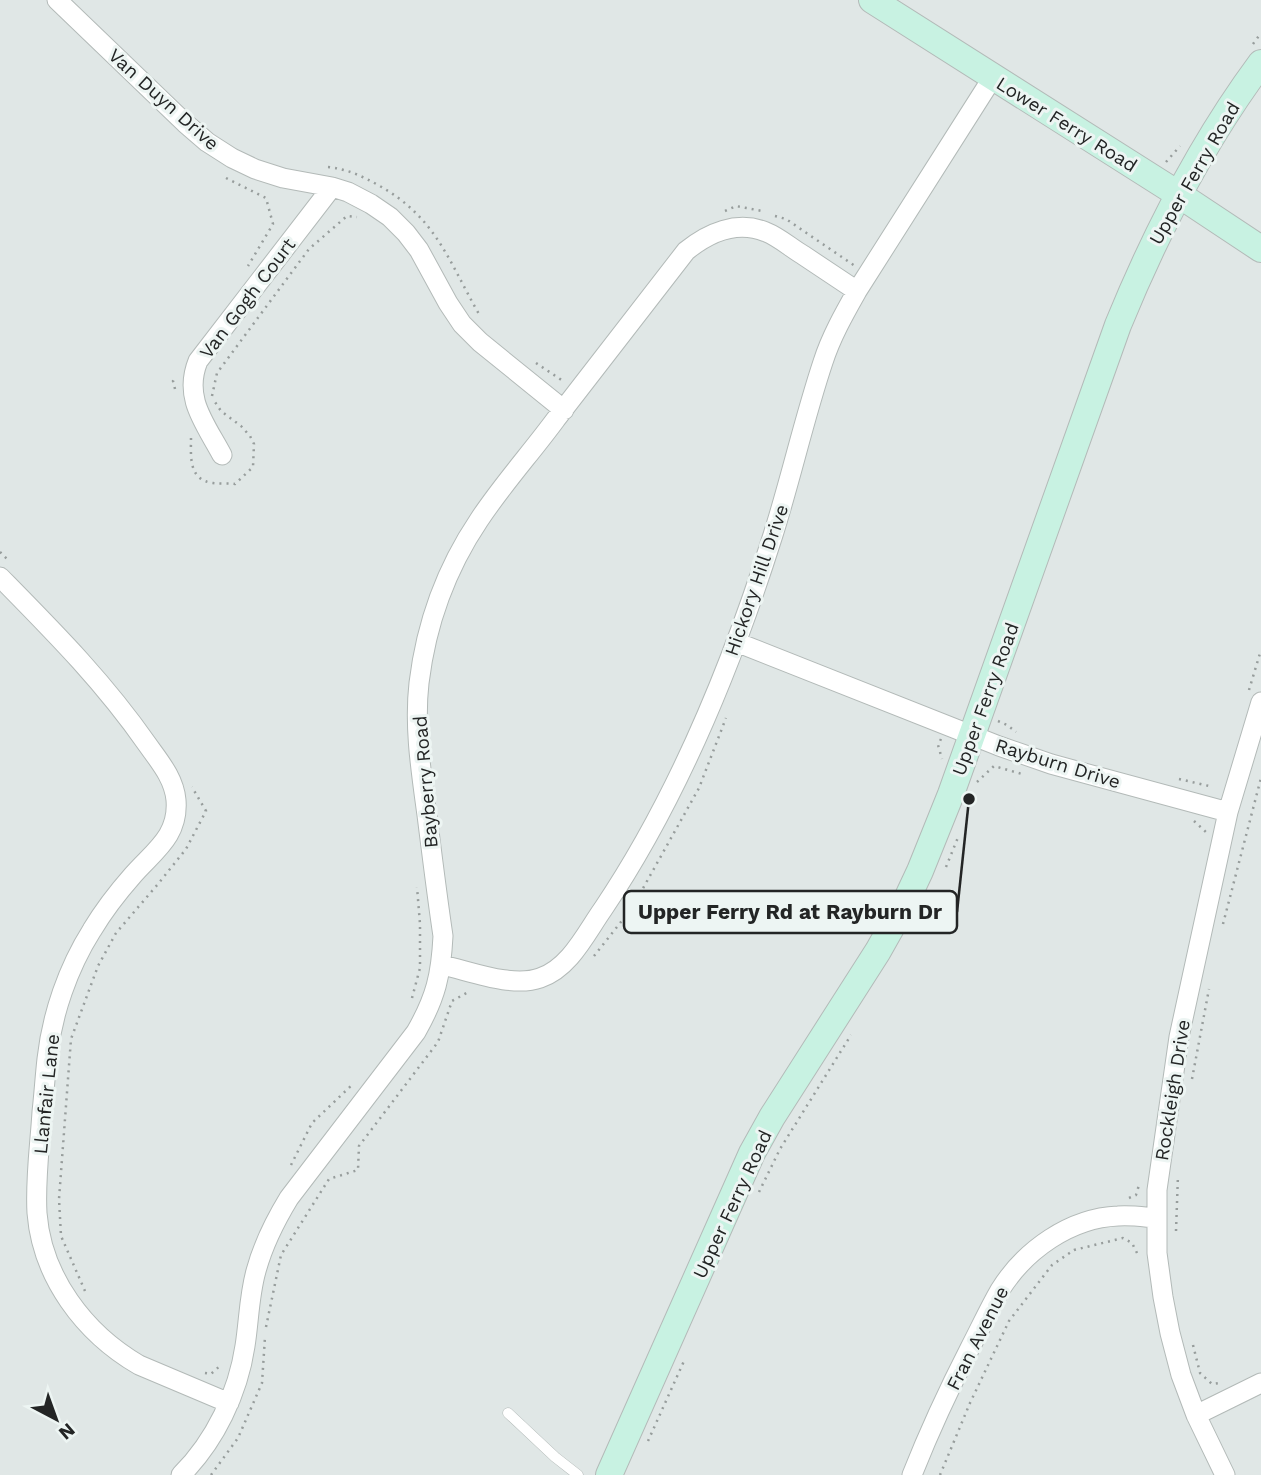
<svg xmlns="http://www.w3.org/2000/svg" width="1261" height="1475" viewBox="0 0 1261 1475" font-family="'Work Sans',sans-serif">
	<rect width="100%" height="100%" fill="#e0e7e6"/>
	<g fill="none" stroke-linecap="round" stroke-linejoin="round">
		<g stroke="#b3bab8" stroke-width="11">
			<path id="lane" d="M508,1413L555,1457L578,1475"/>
		</g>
		<g stroke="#b3bab8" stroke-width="21">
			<path id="street" d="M57,0L185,123L207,142L232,158L255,169L283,178L332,187L348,192L371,204L390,217L406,233L419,250L448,303L462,324L480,342L564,410
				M222,455C205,423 183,398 198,361L332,187
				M0,577C54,632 103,681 147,744C159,761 174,778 176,800C179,836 154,851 133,875C118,892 104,910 92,930C68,968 52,1014 47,1059C45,1077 44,1094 42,1112C40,1145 35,1179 37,1213C42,1277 84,1333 139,1365L229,1403
				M736,642L999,746L1051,764L1228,812
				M442,965C470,971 512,988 540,978C570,968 586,933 603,909C679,796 732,665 773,535C791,478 804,419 823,362C831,337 844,314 857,291L993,77
				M1196,1415L1261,1383
				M181,1475C215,1441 238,1393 245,1346C249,1321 249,1296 256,1271C263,1245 275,1221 289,1198L416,1032C436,997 441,975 443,936C437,896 432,855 427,815C421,771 414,727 419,683C426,625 446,569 479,520C502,485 531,453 556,419C600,363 643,307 686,251C708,233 737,220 766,232C779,237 791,248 803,255C821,267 839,279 857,291
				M912,1475C929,1432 949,1389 970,1348C980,1329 989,1309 1000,1290C1025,1250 1070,1218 1118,1216C1131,1215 1144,1217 1156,1218
				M1225,1475L1196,1415L1181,1375L1170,1333L1163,1297L1157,1253V1190L1179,1037L1228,812L1261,702"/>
		</g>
		<g stroke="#b3bab8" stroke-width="28">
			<path id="secondary" d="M872,0L1178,194L1261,249
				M609,1475L752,1153L772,1117L878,951L905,903L920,871L951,794L1118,325C1156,232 1201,144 1261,63"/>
		</g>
		<path stroke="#979d9c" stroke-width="2.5" stroke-dasharray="2 5" stroke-linecap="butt" d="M1253,44L1261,33
			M1166,162L1180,146
			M328,167C347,169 362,176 378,185C436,217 448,260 479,314
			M226,178L266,198L273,224L248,266
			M725,211L736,206L762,211
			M775,216L786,219L855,266
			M536,363L563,381
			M175,389L173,381L175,376
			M212,396L217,373L309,249L347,216L357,217
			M191,438C191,456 188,480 213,483C220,484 228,483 235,484L253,467L254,444L250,436L241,426L221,411L215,402
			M0,552L8,560
			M1249,690L1261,650
			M998,721L1007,725L1016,732
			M941,739L938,745L942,759
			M1179,779L1209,786
			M977,782L994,766L1022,774
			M1194,821L1207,833
			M946,867L959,835
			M1223,924L1261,778
			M594,956L632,908L699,788L726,718
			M412,998L420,968V924L417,887
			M1192,1079L1209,989
			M291,1165L312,1123L354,1083
			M759,1192L780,1149L851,1035
			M1129,1198L1136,1195L1139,1185
			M1176,1231L1178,1175
			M85,1291L61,1236L59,1199L71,1039L98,966L116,933L158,884L186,849L206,811L192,787
			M266,1327L281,1255L329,1179L358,1170L359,1146L438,1042L452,1001L470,991
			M1193,1345L1200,1373L1212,1384L1219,1383
			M205,1373L211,1374L222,1364
			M648,1441L684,1361
			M211,1475L238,1438L262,1383L265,1337
			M940,1475L970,1403L1009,1321L1052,1265L1074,1250L1123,1238L1132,1243L1139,1257"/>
		<use href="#lane" stroke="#fff" stroke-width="10"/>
		<use href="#street" stroke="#fff" stroke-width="19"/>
		<use href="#secondary" stroke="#c8f2e2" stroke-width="26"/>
	</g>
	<g text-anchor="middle" stroke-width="6" stroke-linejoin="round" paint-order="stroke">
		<g font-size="19" fill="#232525" stroke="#edf5f3">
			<text transform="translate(164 99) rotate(42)" y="7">Van Duyn Drive</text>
			<text transform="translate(1067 124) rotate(32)" y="7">Lower Ferry Road</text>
			<text transform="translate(1194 173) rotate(-60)" y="7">Upper Ferry Road</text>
			<text transform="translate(247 298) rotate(-53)" y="7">Van Gogh Court</text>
			<text transform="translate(756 580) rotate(-71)" y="7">Hickory Hill Drive</text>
			<text transform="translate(985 699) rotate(-70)" y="7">Upper Ferry Road</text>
			<text transform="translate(1058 763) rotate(17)" y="7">Rayburn Drive</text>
			<text transform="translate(425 782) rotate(-95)" y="7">Bayberry Road</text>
			<text transform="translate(1172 1090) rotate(-81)" y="7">Rockleigh Drive</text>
			<text transform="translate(46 1094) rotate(-84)" y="7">Llanfair Lane</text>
			<text transform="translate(732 1204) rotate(-65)" y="7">Upper Ferry Road</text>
			<text transform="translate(977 1338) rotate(-63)" y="7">Fran Avenue</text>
		</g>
	</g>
	<path fill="none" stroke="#232525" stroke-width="2.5" d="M969 799L957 912"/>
	<circle fill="#232525" stroke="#edf5f3" stroke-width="2.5" cx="969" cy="799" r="7"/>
	<rect fill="#edf5f3" stroke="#232525" stroke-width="2.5" x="624" y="891" width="333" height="42" rx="7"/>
	<g font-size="21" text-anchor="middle" font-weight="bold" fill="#232525">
		<text x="790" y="919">Upper Ferry Rd at Rayburn Dr</text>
	</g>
	<g transform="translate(56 1419) rotate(139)" stroke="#edf5f3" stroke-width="5" paint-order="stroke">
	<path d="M0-5L12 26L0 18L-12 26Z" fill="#232525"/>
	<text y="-10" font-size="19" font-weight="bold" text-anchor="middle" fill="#232525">N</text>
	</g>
</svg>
